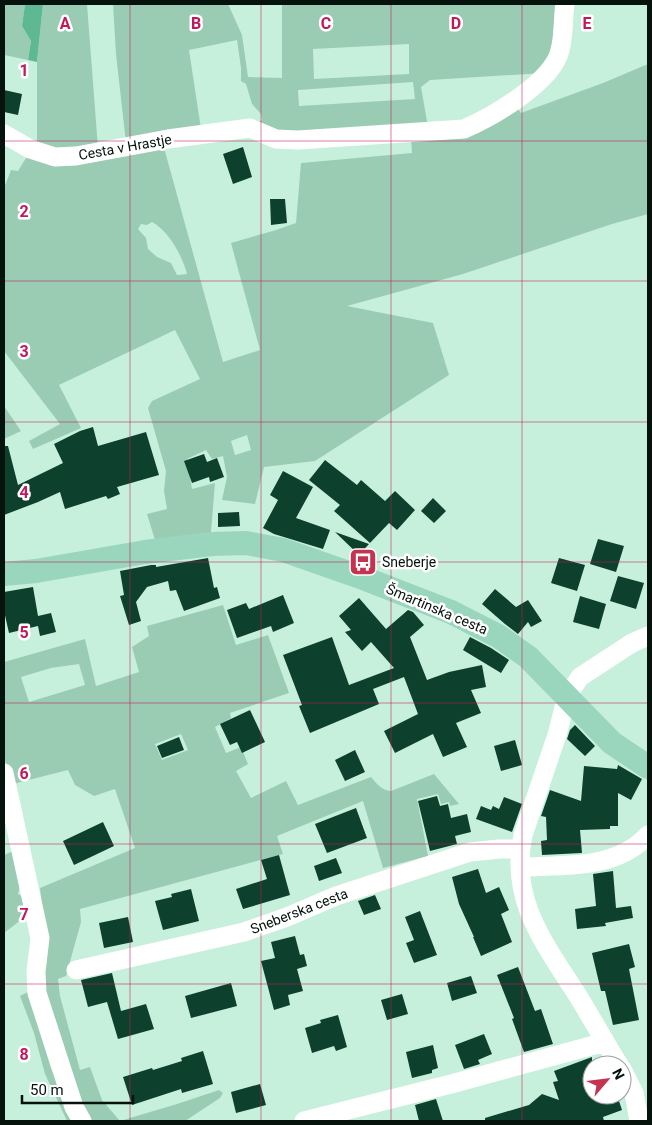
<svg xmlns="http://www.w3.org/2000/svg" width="652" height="1125" viewBox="0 0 652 1125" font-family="Roboto,sans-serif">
	<rect width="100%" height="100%" fill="#c7f0dc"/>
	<path fill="#9accb4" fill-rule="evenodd" d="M4,4H25L22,26L31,41L28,60L4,55Z
		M43,4H87L98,148L81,151L37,147V62Z
		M113,4H228L242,35L248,77L282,78V4H555L552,52L544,73L430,80L421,87L428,127L296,137L257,123L262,120L261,114L252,104L246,84L241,81V68L237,40L189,50L201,129L126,143L116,54ZM409,44V74L314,79L313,49ZM413,82L415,99L299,106L298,90Z
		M648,64V214L612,224L463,274L347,306L433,323L449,375L315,461L264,467L255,504L222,500L227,477L223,456L212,459L206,450L187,459L192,489L215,483L211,532L208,534L155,540L147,514L167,509L164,491L166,471L148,408L152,401L200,379L175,330L59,385L81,428L33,449L29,441L60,424L4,351V188L11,170L18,171L29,153L163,144L223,362L260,350L231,243L276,230L296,223L301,163L412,153L411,136L515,105L521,113L603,83ZM152,222C168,230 183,257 187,274L177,275L171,263L157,257L148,249L146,238L138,229L141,224L147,225ZM247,435L251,450L235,455L231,441Z
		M4,406L21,431L4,439Z
		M223,605L236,645L268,635L289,693L230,713L231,718L215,727L226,753L241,747L248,764L236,771L251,798L286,781L298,805L371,777C377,784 381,790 391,791L434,774L459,804L450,806L449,802L441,804L438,794L417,799L428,856L383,868L363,801L277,836L283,854L80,909L81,922L66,976L58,979L60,996L80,1070L90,1067L102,1100L120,1121L177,1104L219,1090L223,1093L220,1098L185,1121H86L43,1001L44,921L40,888L135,848L115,789L94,796L75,785L68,770L9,785L4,753V662L85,639L96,686L139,672L132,647L149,636L147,626ZM79,664L85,685L29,702L21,677L51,668ZM181,734L188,750L162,760L155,744Z
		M18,849L21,882L18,894L23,897L34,910L4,933V855Z
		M28,992L51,1068L78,1121H67L45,1074L34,1033L20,996Z"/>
	<path fill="#5eb892" d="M25,4H43L37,62L28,60L31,41L22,26Z"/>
	<path fill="#0d402d" d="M4,90L22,94L18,115L4,112Z
		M243,147L252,177L233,184L223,154Z
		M270,199H285L287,223L271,225Z
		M93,427L98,446L146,432L159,475L117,487L120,494L108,499L106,496L65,509L60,492L38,502L4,515V446H8L18,485L63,463L54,444L80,431Z
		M204,454L207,462L217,458L224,477L210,482L209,477L192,483L184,461Z
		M325,460L357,485L361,480L385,501L395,491L415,510L397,530L389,523L370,543L334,511L340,505L309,480Z
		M283,471L313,487L296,518L330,530L323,549L274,534L263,528L278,500L270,495Z
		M433,498L446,511L434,523L421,511Z
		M239,512L240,526L218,527V513Z
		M335,532L369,544L359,555Z
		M598,539L624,546L616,572L590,564Z
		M208,558L214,588L217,587L220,598L184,611L176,590L170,591L168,581L147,587L136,602L141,621L129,625L120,596L124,595L120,571L151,565H156V567Z
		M559,558L585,565L577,591L551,583Z
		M618,576L644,583L636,609L610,601Z
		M33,587L38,616L51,613L56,632L40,636L38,626L9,633L4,611V592Z
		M495,589L516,607L528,600L542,621L531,627L528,622L518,634L505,624L482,604Z
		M283,595L294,623L273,632L271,626L237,638L227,610L246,603L249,609Z
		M580,596L606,604L599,629L573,622Z
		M359,598L386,629L408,610L413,612L424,625L410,637L427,680L449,672L482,665L486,687L471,690L481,713L456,723L467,747L443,757L433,734L395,753L384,731L418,714L404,677L373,689L379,704L310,733L299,706L302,705L283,655L332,637L349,685L394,668L371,642L362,651L345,632L351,630L339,616Z
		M470,637L491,648L509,660L501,673L463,650Z
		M250,710L265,742L242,753L237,742L230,745L220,724Z
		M575,725L595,746L585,756L567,739L570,730Z
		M179,737L184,750L162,758L157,746Z
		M515,740L522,765L501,771L494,746Z
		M355,750L365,772L345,781L335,760Z
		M618,765L642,779L631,800L618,793V826H610V829L580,830L582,853L542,855L541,841L547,840L546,817L541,816L550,790L581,801L584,766L617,769Z
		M437,796L440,806L448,804L451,818L467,814L471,832L455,836L457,844L430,851L418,801Z
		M504,797L522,804L512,832L476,819L481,806L491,810L493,806L499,809Z
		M356,808L367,838L327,853L315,824Z
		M103,822L114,846L74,865L63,841Z
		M279,855L290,895L243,909L236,889L267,879L261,860Z
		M336,858L342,873L319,881L314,866Z
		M478,869L486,893L499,887L509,910L501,914L512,942L481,956L473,937H474L459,904L452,877Z
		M613,871L616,908L631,906L633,918L605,923L606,926L577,929L575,909L596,906L593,874Z
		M191,889L199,921L163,930L155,901L172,897L171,894Z
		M375,895L381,909L364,915L358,901Z
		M420,911L437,955L414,963L406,943L414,940L405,917Z
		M128,917L133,942L104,948L99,923Z
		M295,936L300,955L304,954L307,966L297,969L303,991L288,995L290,1005L274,1010L261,961L275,958L271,942Z
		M629,944L635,967L629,969L639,1020L613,1025L605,991H601L592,953Z
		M518,967L535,1011L541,1009L553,1044L524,1052L512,1019L514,1018L497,975Z
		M112,973L121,1011L146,1004L154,1029L118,1039L107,1002L88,1007L81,980Z
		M471,976L477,993L452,1001L447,983Z
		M231,983L237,1006L191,1018L185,996Z
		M402,994L408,1014L387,1020L381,1000Z
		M338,1015L347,1047L336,1051L334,1046L312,1053L305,1028L321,1023L320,1020Z
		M484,1034L492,1054L478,1060L480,1064L464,1069L455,1045Z
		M433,1045L438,1068L432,1070V1073L412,1078L406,1052Z
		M203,1051L213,1084L182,1093L181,1089L132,1105L123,1077L152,1068L153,1070L182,1061L181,1058Z
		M592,1057V1095H617L622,1110L603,1117L604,1121H485V1118L529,1105L542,1094L559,1100L553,1082L558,1081L554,1071Z
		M260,1084L266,1105L236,1113L231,1092Z
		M436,1099L443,1121H419L415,1105Z"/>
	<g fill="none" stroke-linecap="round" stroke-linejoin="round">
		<path stroke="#fff" stroke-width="19" d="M4,134L30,149L55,157L76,156L168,139L250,128L276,139L298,140L464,129C492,117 553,82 560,50C564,35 563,19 565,4
			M4,773L40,938L36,972L37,993L74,1107L82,1121
			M520,867C564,865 616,870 648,835
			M76,970L244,932L287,917L336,896L470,852L499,849H520
			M619,1065C605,1042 592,1019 578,996C545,944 509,900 523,835L557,735L567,696L580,677L632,643L648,636
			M622,1069L634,1093L639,1121
			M304,1121L455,1083L605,1042"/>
		<path stroke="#9ad6bd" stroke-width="24" d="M4,574L36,571L145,552L212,544L246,543L283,550L363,578L451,612L498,636L528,657L612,743L648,767"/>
	</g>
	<path fill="none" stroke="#c2185b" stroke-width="1" stroke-opacity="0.55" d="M130,4V1121M261,4V1121M391,4V1121M522,4V1121M4,141H648M4,281H648M4,422H648M4,562H648M4,703H648M4,844H648M4,984H648"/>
	<defs>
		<g id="bus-square" transform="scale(1.4375)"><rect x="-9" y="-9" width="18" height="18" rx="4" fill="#c43451" stroke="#fff"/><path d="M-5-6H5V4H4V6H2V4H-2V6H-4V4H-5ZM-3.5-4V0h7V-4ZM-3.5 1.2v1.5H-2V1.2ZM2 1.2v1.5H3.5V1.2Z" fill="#fff"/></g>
	</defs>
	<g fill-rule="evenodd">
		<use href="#bus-square" x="363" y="562"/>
	</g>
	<g text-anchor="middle" stroke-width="5" stroke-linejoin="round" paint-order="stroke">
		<g font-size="14" fill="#05130c" stroke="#fff">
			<text transform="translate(125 147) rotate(-10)" y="5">Cesta v Hrastje</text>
			<text transform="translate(437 609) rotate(23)" y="5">Šmartinska cesta</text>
			<text transform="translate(299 911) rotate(-21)" y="5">Sneberska cesta</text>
		</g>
		<g font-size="14" fill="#05130c" stroke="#fff" text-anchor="start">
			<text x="382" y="567">Sneberje</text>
		</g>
	</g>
	<g font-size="16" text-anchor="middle" font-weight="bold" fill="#c2185b" stroke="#fff" stroke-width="5" stroke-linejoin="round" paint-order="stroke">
		<text x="65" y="29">A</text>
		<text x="196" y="29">B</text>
		<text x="326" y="29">C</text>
		<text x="456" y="29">D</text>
		<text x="587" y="29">E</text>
		<text x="24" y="76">1</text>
		<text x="24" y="217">2</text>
		<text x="24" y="357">3</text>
		<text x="24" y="498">4</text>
		<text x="24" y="638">5</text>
		<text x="24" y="779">6</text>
		<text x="24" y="920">7</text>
		<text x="24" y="1060">8</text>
	</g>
	<rect width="652" height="1125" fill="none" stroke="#05130c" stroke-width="10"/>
	<g transform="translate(607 1080) rotate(62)"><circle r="24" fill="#ffffff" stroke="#9ba19e"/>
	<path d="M0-4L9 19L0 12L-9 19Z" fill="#c43451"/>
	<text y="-8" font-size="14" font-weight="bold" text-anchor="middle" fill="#05130c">N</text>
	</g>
	<path d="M22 1095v8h111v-8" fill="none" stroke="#05130c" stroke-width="2.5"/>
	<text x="30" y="1095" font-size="15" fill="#05130c" stroke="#ffffff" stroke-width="4" paint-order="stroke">50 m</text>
</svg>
